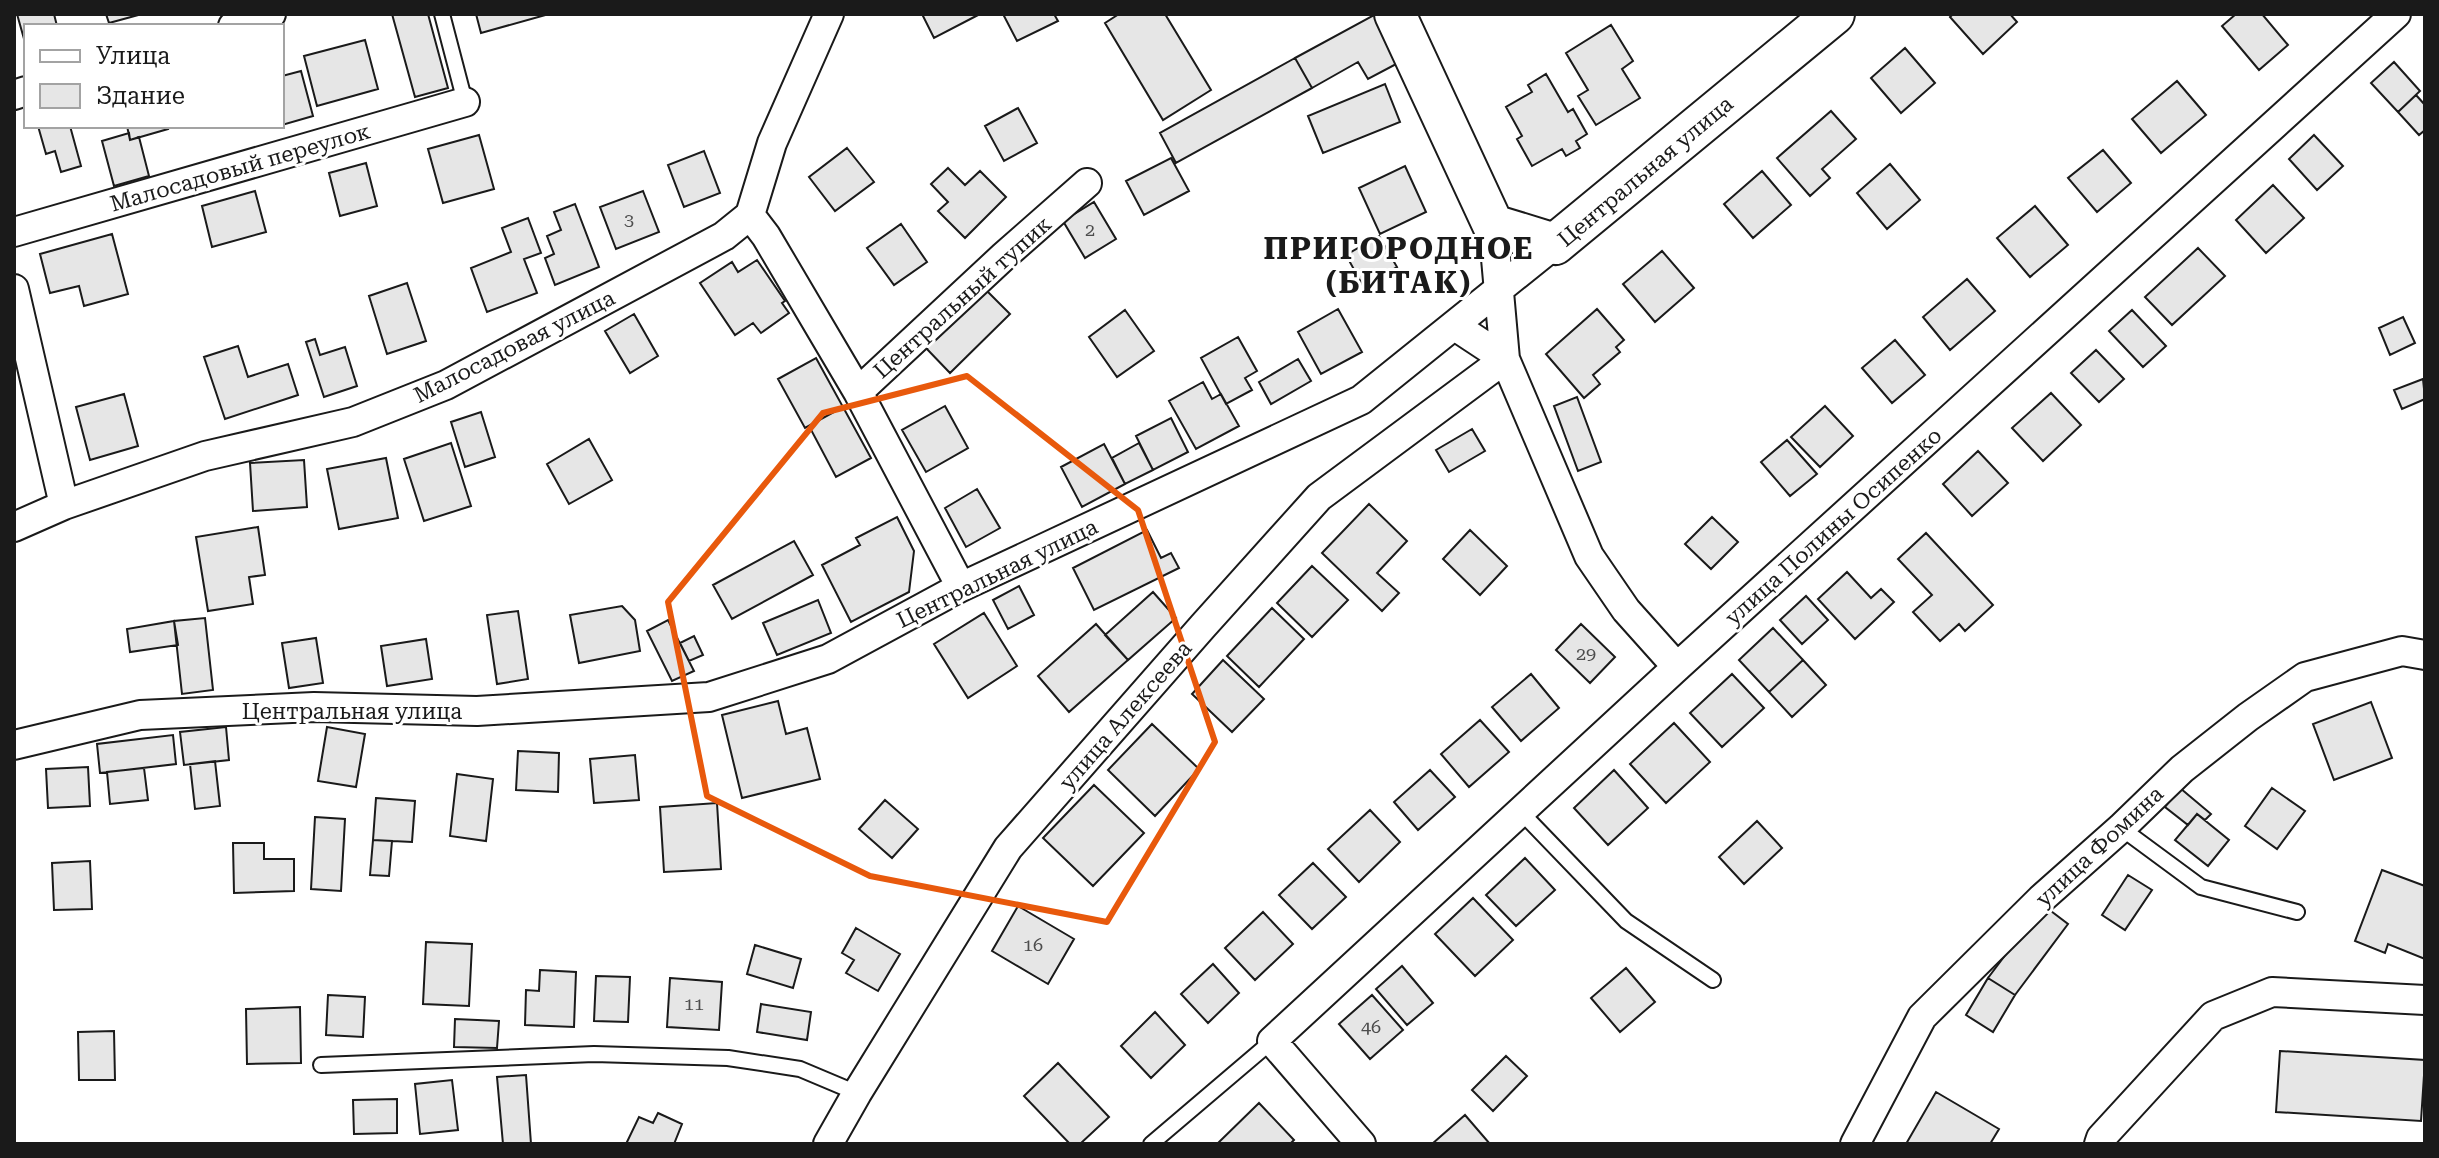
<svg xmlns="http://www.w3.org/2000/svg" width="2439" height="1158" viewBox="0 0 2439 1158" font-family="'Roboto Serif',serif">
	<rect width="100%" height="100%" fill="#fff"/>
	<path fill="#e6e6e6" stroke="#1a1a1a" stroke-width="2" d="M17,14H54L57,26H26V46Z
		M106,14H142L109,23Z
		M392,14H428L448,88L415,97Z
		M476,14H549L481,33Z
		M922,14H980L934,38Z
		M1003,14H1054L1058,21L1017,41Z
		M1119,14H1165L1211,90L1163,120L1105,23Z
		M1953,14H2010L2017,22L1983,54L1950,17Z
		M2236,14H2262L2288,45L2259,70L2222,26Z
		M1374,15L1400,62L1368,79L1358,62L1312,88L1295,58Z
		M1611,25L1633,61L1622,69L1640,98L1596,125L1578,96L1588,90L1566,53Z
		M365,40L378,89L317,106L304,56Z
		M1905,48L1935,83L1901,113L1871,78Z
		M1295,58L1312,88L1176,163L1160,133Z
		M2394,62L2420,91L2398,112L2371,83Z
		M301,71L313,116L282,125V76Z
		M1546,74L1568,112L1573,109L1587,134L1576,141L1580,148L1566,156L1562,149L1532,166L1517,139L1522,136L1506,107L1532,92L1528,85Z
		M2177,81L2206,115L2161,153L2132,119Z
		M1385,84L1400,122L1323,153L1308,116Z
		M2416,95L2425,105V130L2419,135L2398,112Z
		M1018,108L1037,143L1004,161L985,126Z
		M1831,111L1856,139L1822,169L1830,178L1810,196L1777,158Z
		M38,126H70L81,166L61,172L55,151L46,154Z
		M127,126H167L168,129L130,140Z
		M129,133L130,140L139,137L149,176L114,186L102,141Z
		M479,135L494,189L443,203L428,149Z
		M2314,135L2343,166L2317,190L2289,159Z
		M847,148L874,182L835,211L809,177Z
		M2103,150L2131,183L2097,212L2068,178Z
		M704,151L720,193L684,207L668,165Z
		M1171,158L1189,191L1144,215L1126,181Z
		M366,163L377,206L340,216L329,173Z
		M1890,164L1920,200L1887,229L1857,193Z
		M1405,166L1426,212L1380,234L1359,188Z
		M948,168L965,185L980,171L1006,197L965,238L938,211L948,202L931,184Z
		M1762,171L1791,205L1753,238L1724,204Z
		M2273,185L2304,218L2266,253L2236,220Z
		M255,191L266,232L212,247L202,206Z
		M643,191L659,232L616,249L600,207Z
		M1094,202L1116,239L1085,258L1063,221Z
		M575,204L599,267L555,285L545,258L554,254L547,236L561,230L554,212Z
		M2035,206L2068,245L2030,277L1997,238Z
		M528,218L541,253L524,259L537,293L487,312L471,268L511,252L502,228Z
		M901,224L927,262L894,285L867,248Z
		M112,234L128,294L84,306L79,286L50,293L40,254Z
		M1379,236L1397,267L1363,286L1346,255Z
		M2198,248L2225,276L2172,325L2145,297Z
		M1662,251L1694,288L1655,322L1623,284Z
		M757,260L785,301L782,303L789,313L761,333L753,323L735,335L700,283L732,262L738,272Z
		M1967,279L1995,311L1950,350L1923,317Z
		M407,283L426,341L387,354L369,296Z
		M985,289L1010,314L950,373L925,347Z
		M1338,309L1362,352L1321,374L1298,332Z
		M1597,309L1624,340L1616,347L1620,352L1593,375L1600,384L1584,398L1546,354Z
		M1125,310L1154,351L1117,377L1089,337Z
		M2132,310L2166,346L2143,367L2109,331Z
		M634,314L658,356L630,373L605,331Z
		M2403,317L2415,343L2390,355L2379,328Z
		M1238,337L1257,371L1245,378L1252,390L1226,404L1201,358Z
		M315,339L320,355L345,347L357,386L324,397L306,342Z
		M1895,340L1925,375L1892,403L1862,368Z
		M238,346L248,377L288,364L298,395L225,419L204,357Z
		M2096,350L2124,379L2099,402L2071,373Z
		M816,358L843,407L805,428L778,379Z
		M1298,359L1311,381L1271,404L1259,382Z
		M2423,379L2425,399L2402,409L2394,390Z
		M1203,382L1212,399L1221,394L1239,426L1196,449L1169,401Z
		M2051,393L2081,425L2043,461L2012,428Z
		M124,394L138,446L90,460L76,407Z
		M1577,397L1601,462L1578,471L1554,406Z
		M945,406L968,448L926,472L902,430Z
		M1825,406L1853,436L1820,467L1791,437Z
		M843,407L871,458L836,477L809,426Z
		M481,412L495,457L465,467L451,422Z
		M1171,418L1188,452L1153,470L1136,436Z
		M1472,429L1485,451L1449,472L1436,450Z
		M589,439L612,480L569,504L547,464Z
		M1787,440L1817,474L1790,496L1761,462Z
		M451,443L471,506L424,521L404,459Z
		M1139,443L1153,470L1125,484L1112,458Z
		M1104,444L1125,484L1082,507L1061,467Z
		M1978,451L2008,483L1972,516L1943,484Z
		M386,458L398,518L339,529L327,469Z
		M304,460L307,507L253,511L250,463Z
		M977,489L1000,528L966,547L945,508Z
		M1369,504L1407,541L1377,573L1399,593L1382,611L1322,553Z
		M897,517L914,551L909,592L851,622L822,565L860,545L856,538Z
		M1712,517L1738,542L1711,569L1685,544Z
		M258,527L265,575L249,577L253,604L208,611L196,537Z
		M1147,530L1161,558L1171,553L1179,568L1094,610L1073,568Z
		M1470,530L1507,566L1480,595L1443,559Z
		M1926,533L1993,605L1965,631L1959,624L1940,641L1913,612L1932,595L1898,559Z
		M794,541L813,575L732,619L713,585Z
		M1312,566L1348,600L1312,637L1277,603Z
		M1847,572L1871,598L1881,589L1894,602L1855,639L1818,599Z
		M1019,586L1034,615L1008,629L993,600Z
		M1153,592L1176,618L1128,660L1105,635Z
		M1806,596L1828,620L1802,644L1780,620Z
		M818,600L831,633L777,655L763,623Z
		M622,606L635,620L640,651L579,663L570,615Z
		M1272,608L1304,639L1259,687L1227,656Z
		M518,611L528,679L497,684L487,615Z
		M984,613L1017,666L968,698L934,644Z
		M205,618L213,690L182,694L174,621Z
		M668,620L694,671L672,681L647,631Z
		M174,621L178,645L130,652L127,629Z
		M1096,624L1128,660L1069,712L1038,676Z
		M1581,624L1615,657L1590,683L1556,650Z
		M1773,628L1803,660L1769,692L1739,660Z
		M694,636L703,655L689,661L680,643Z
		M316,638L323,683L289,688L282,643Z
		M426,639L432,679L387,686L381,646Z
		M1223,660L1264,699L1232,732L1192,694Z
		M1803,660L1826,685L1792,717L1769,692Z
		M1531,674L1559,708L1521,741L1492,707Z
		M1732,674L1764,708L1722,747L1690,713Z
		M778,701L786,734L807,728L820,779L742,798L722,715Z
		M2371,702L2392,758L2334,780L2313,724Z
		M1480,720L1509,752L1469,787L1441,754Z
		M1674,723L1710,762L1666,803L1630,764Z
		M1152,724L1199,769L1155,816L1108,770Z
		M226,727L229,760L184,765L180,732Z
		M327,727L365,734L356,787L318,781Z
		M173,735L176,764L100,773L97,744Z
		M518,751L559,753L558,792L516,790Z
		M635,755L639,800L594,803L590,759Z
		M215,761L220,806L195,809L190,764Z
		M88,767L90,806L48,808L46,769Z
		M144,768L148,800L110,804L107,772Z
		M1430,770L1455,797L1418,830L1394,802Z
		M1614,770L1648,808L1608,845L1574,808Z
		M457,774L493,779L486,841L450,836Z
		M1094,785L1144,833L1093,886L1043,838Z
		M2180,788L2211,814L2205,820L2197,814L2188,825L2165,807Z
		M2272,788L2305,811L2277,849L2245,826Z
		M376,798L415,801L412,842L373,840Z
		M885,800L918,829L892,858L859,829Z
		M717,803L721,869L664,872L660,807Z
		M1370,810L1400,842L1359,882L1328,849Z
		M2197,814L2229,840L2208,866L2175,840Z
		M315,817L345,819L341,891L311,889Z
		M1757,821L1782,848L1744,884L1719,857Z
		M373,840L392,841L389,876L370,875Z
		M233,843H264V859H294V891L234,893Z
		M1525,858L1555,890L1516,926L1486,895Z
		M90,861L92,909L54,910L52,863Z
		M1313,863L1346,897L1312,929L1279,895Z
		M2382,870L2425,886V959L2388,944L2385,953L2355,941Z
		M2128,875L2152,890L2125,930L2102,915Z
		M1473,898L1513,940L1475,976L1435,934Z
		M2043,905L2068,924L2015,995L1988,978Z
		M1018,906L1074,939L1048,984L992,951Z
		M1263,912L1293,944L1255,980L1225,948Z
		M856,928L900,954L878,991L846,973L854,960L842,953Z
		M426,942L472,944L469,1006L423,1004Z
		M755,945L801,959L793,988L747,974Z
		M1213,964L1239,993L1208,1023L1181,994Z
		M1402,966L1433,1003L1407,1025L1376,989Z
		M1626,968L1655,1002L1620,1032L1591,998Z
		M540,970L576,972L574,1027L525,1025L526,990L539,991Z
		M596,976L630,977L628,1022L594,1021Z
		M670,978L722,982L719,1030L667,1027Z
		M1988,978L2015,995L1993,1032L1966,1015Z
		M328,995L365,997L363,1037L326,1035Z
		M1372,995L1403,1030L1370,1059L1339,1024Z
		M761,1004L811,1012L807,1040L757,1032Z
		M300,1007L301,1063L247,1064L246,1009Z
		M1155,1012L1185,1045L1151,1078L1121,1046Z
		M455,1019L499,1021L497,1048L454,1047Z
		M114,1031L115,1080H79L78,1032Z
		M2280,1051L2425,1060L2421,1121L2276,1112Z
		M1506,1056L1527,1076L1493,1111L1472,1090Z
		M1058,1063L1109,1117L1080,1144H1070L1024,1096Z
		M526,1075L531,1144H503L497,1077Z
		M452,1080L458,1130L420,1134L415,1084Z
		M1936,1092L1999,1129L1990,1144H1906Z
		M397,1099V1133L354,1134L353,1100Z
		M1259,1103L1294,1140L1290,1144H1217Z
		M658,1113L682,1124L674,1144H626L639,1117L653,1123Z
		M1465,1115L1490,1144H1432Z"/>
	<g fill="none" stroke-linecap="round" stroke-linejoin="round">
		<g stroke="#1a1a1a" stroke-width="18">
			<path id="lane" d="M442,14L465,102
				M1521,812L1626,921L1713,980
				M2121,828L2201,887L2297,912
				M321,1065L594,1054L728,1058L800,1069L857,1093
				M1151,1144L1272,1041"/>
		</g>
		<g stroke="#1a1a1a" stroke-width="32">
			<path id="street" d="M233,26L271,14
				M14,95L26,91
				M750,215L766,236L858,392
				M1493,225L1505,359L1589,556L1626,610L1677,667
				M14,232L465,102
				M14,289L64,505
				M14,527L64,505L205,456L353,422L446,385L724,236L750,215L772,143L829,14
				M961,587L858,392L1004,256L1087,183
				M14,745L140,715L314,707L477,711L709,697L828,659L961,587L1361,400L1555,244
				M828,1144L857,1093L1008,848L1203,626L1319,497L1505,359L1455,326
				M1361,1144L1272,1041L1677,667L2396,14
				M1855,1144L1922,1017L2041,899L2121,828L2182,769L2248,717L2305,677L2402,651L2425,655
				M2099,1144L2101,1138L2213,1016L2272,992L2425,1000"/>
		</g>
		<g stroke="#1a1a1a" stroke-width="44">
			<path id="secondary" d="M1395,14L1493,225L1555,244L1834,14"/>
		</g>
		<use href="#lane" stroke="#fff" stroke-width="14"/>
		<use href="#street" stroke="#fff" stroke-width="28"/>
		<use href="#secondary" stroke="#fff" stroke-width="40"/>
	</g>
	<path fill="none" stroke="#e8590c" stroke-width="6" stroke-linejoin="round" d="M967,376L1138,510L1215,742L1107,922L870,876L707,796L668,602L823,413Z"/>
	<g text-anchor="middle" stroke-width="6" stroke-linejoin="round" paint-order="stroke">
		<g font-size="18" fill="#4d4d4d">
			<text x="629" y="226">3</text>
			<text x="1090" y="236">2</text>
			<text x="1586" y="660">29</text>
			<text x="1033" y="951">16</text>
			<text x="694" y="1010">11</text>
			<text x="1371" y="1033">46</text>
		</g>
		<g font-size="22" fill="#1a1a1a" stroke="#fff">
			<text transform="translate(240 167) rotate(-16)" y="8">Малосадовый переулок</text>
			<text transform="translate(1645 171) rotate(-40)" y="8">Центральная улица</text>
			<text transform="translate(962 297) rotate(-42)" y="8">Центральный тупик</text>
			<text transform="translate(514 346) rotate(-27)" y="8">Малосадовая улица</text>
			<text transform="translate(1833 526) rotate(-42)" y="8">улица Полины Осипенко</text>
			<text transform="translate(997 573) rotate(-26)" y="8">Центральная улица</text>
			<text x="352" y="719">Центральная улица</text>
			<text transform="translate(1125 715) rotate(-49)" y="8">улица Алексеева</text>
			<text transform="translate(2099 846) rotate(-43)" y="8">улица Фомина</text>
		</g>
		<g font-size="30" font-weight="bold" letter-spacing="2" fill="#1a1a1a" stroke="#fff">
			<text x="1399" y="259">ПРИГОРОДНОЕ<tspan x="1399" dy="34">(БИТАК)</tspan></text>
		</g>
	</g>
	<rect width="2439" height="1158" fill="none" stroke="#1a1a1a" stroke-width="32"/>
	<rect x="24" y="24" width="260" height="104" fill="#ffffff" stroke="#a3a3a3" stroke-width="2"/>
	<rect x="40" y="50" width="40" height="12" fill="#ffffff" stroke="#a3a3a3" stroke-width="2"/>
	<text x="96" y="64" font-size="24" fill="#1a1a1a">Улица</text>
	<rect x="40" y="84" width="40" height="24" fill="#e6e6e6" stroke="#a3a3a3" stroke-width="2"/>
	<text x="96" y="104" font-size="24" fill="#1a1a1a">Здание</text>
</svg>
